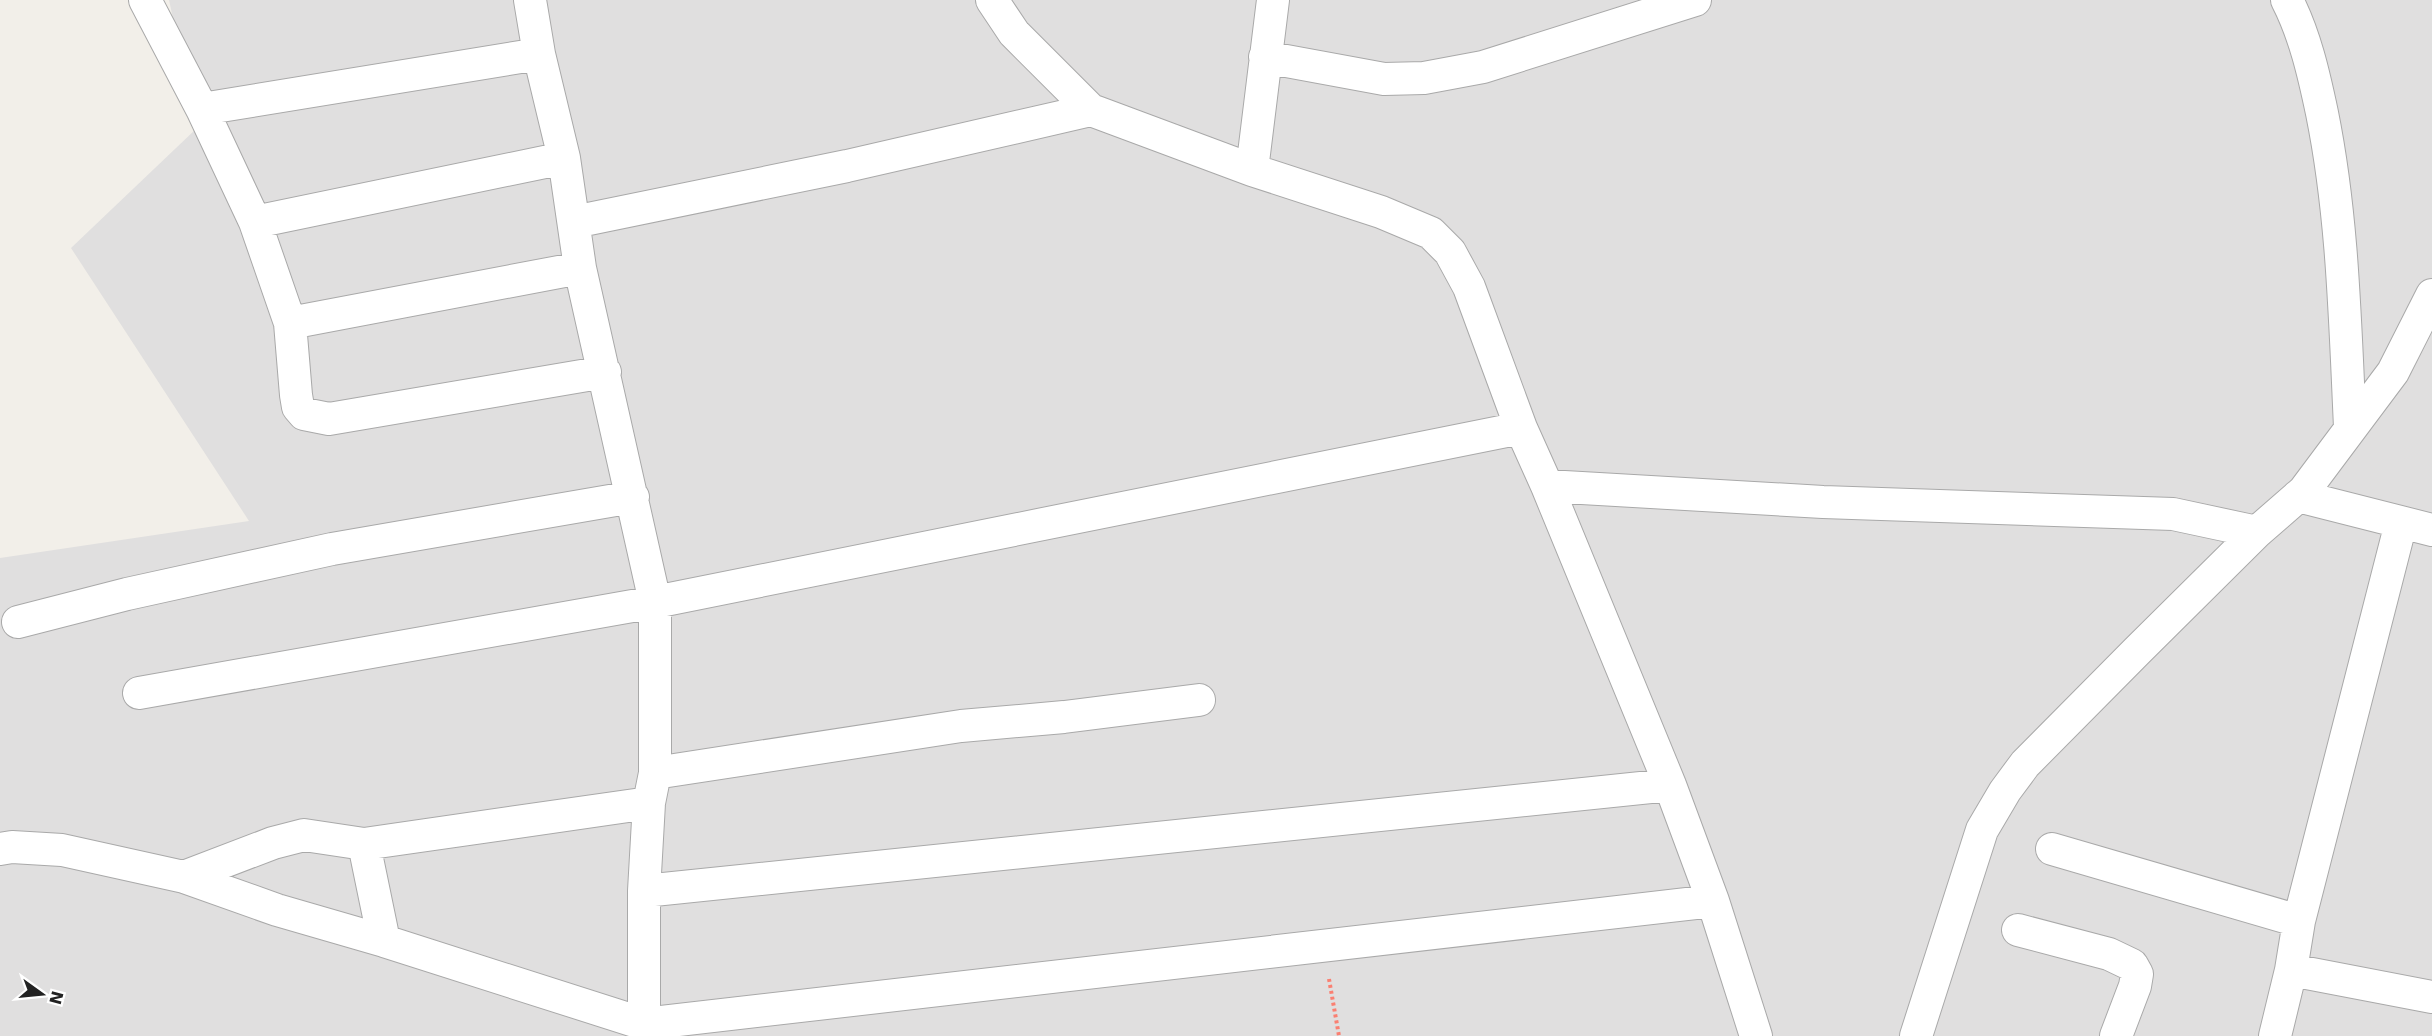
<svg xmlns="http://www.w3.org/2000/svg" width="2432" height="1036" viewBox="0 0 2432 1036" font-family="'DejaVu Sans',sans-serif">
	<rect width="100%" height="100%" fill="#f2efe9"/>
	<path fill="#e0dfdf" d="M169,0H2432V1036H0V558L249,521L71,248L197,128Z"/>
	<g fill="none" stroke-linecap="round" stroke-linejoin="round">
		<g stroke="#a9a9a9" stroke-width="34">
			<path id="minor" d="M145,0L202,109L255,222L290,323L296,395L298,407L304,414L329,419L605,372
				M530,0L539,54L564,158L580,268L655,602V773L649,803L644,891V1036
				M992,0L1014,33L1091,110L1252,170L1381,212L1431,233L1450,252L1469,287L1521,428L1547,486L1670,785L1713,901L1756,1036
				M2287,0C2305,35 2314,75 2322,113C2343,217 2345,322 2350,427
				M1265,57L1384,79L1424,78L1483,67L1695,0
				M202,109L539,54
				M1252,170L1273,0
				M255,222L564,158
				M574,222L847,166L1091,110
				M290,323L580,268
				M1547,486L1823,502L2173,514L2257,532
				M2298,496L2432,530
				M18,622L127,594L332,549L633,497
				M139,693L655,602L1521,428
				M655,773L961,726L1064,717L1199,700
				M364,844L384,941
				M0,849L12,847L62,850L184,877L277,910L384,941L644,1024L1713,901
				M2052,849L2299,921
				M184,877L273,843L304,835L364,844L649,803
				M644,891L1670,785
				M2018,930L2109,954L2132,965L2137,974L2135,986L2116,1036
				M2291,970L2432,997
				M1916,1036L1982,830L2005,791L2025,764L2137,651L2257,532L2304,491L2393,372L2432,295
				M2275,1036L2291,970L2299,921L2401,523"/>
		</g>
		<path stroke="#fa8072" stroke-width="4" stroke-dasharray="3 3" stroke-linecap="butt" d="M1329,979L1339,1036"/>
		<use href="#minor" stroke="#fff" stroke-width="32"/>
	</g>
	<g transform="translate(42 994) rotate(105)" stroke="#ffffff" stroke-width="4.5" paint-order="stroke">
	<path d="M0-4.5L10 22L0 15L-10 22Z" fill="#222222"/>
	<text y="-9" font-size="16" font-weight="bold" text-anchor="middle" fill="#222222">N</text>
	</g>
</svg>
